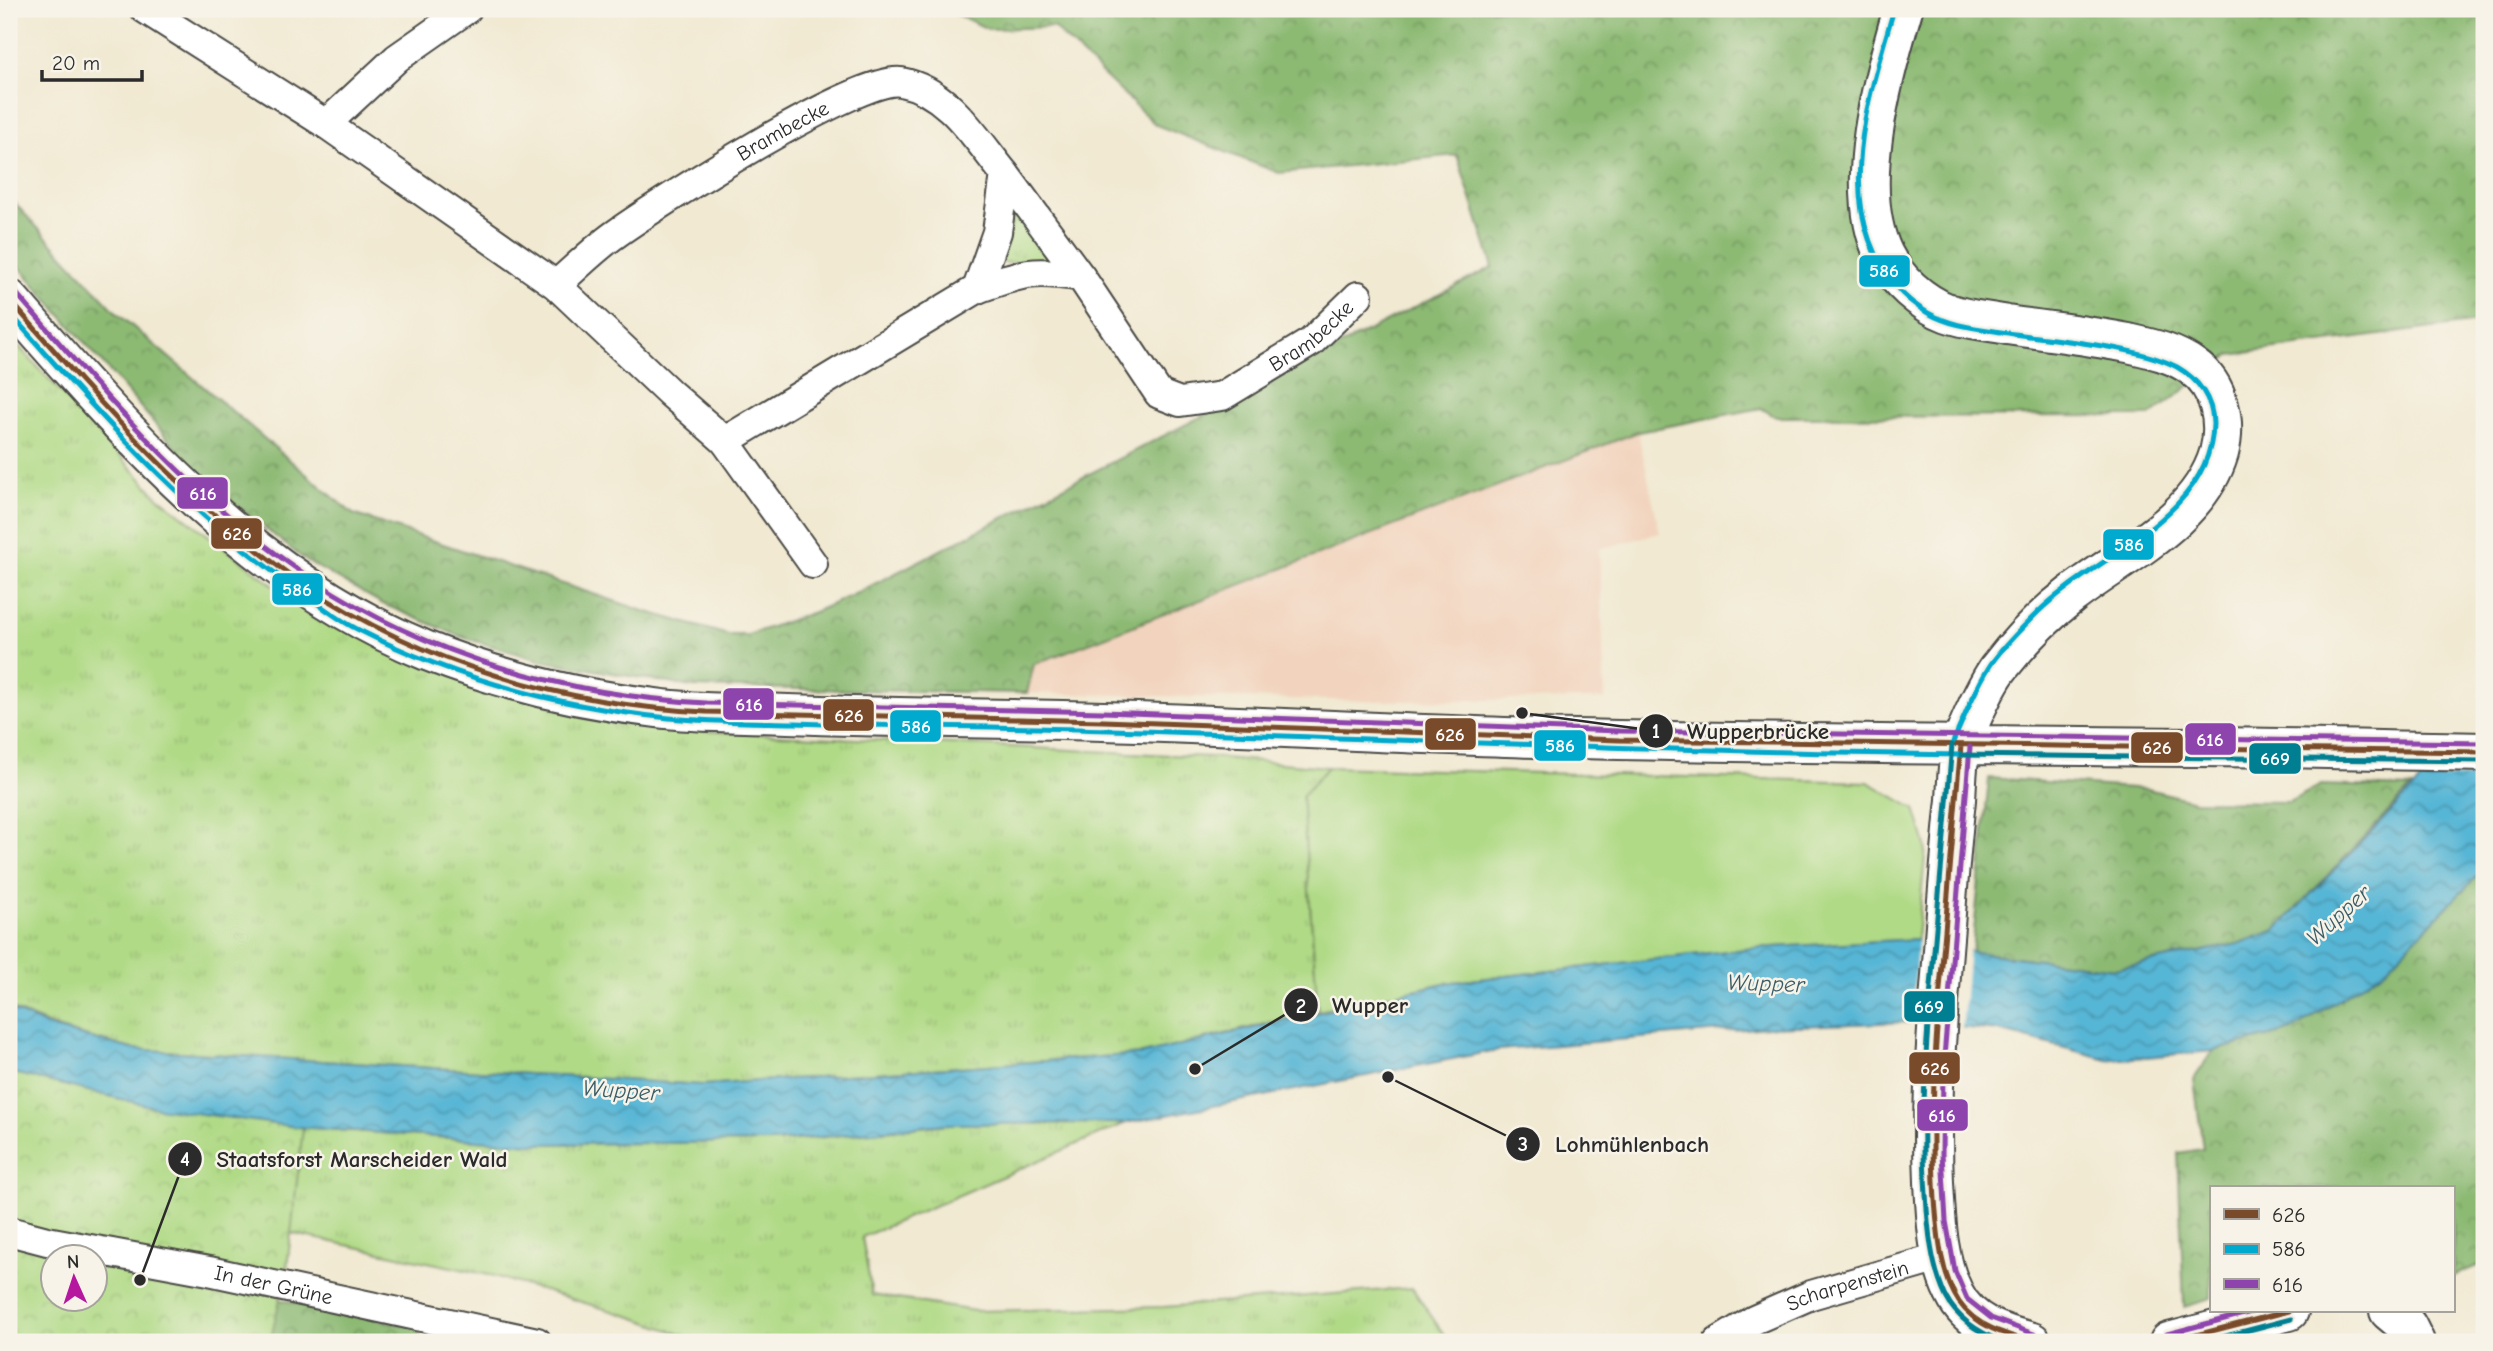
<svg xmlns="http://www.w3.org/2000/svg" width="2493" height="1351" viewBox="0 0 2493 1351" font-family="'Comic Neue',sans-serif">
	<defs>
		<pattern id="grass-tufts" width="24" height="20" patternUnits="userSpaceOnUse" patternTransform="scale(1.75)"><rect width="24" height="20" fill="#b0da86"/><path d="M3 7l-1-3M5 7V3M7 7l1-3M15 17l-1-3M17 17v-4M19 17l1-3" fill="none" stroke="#98bb74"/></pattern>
		<pattern id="forest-crowns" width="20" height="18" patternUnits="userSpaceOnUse" patternTransform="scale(1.75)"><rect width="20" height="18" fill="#8cba73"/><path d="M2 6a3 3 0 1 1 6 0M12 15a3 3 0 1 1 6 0" fill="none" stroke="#73975f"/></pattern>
		<pattern id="park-crowns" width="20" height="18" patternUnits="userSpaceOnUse" patternTransform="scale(1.75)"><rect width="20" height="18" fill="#b0da86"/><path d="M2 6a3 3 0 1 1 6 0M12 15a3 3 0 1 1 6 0" fill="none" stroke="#98bb74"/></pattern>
		<pattern id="water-waves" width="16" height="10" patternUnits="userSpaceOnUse" patternTransform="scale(1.75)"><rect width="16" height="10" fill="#56b6d5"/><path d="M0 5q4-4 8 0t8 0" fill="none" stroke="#4794ad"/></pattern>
	</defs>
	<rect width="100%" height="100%" fill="#f7f3e8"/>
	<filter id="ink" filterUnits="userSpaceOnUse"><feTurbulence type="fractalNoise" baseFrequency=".0143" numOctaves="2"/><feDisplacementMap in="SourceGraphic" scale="14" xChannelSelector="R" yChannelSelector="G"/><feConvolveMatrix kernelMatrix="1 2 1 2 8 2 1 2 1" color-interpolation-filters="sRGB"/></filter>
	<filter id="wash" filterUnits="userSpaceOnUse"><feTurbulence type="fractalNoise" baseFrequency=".00686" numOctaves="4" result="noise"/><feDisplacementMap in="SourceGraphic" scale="28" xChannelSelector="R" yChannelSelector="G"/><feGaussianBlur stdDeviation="1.57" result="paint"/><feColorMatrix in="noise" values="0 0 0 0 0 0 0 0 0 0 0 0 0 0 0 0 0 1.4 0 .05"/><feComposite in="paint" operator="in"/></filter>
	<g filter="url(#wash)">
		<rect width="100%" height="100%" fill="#f1e9d2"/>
		<path fill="#f2d4be" d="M1638,432L1660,533L1599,549L1605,699L1370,701L1027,693L1033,664Z"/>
		<path fill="url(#grass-tufts)" stroke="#6e8258" stroke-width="2" d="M1017,213L1047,255L1045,259C1032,259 1010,265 1000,262L1014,215Z
			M9,336L157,496L281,591L600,717L677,730L1210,757L1328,767L1302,796L1318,1011L1143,1054L703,1085L132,1049L60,1029L9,1008Z
			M9,1072L296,1127L534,1144L777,1142L950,1124L1126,1123L862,1237L872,1295L975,1311L1164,1307L1412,1288L1449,1342H704L632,1317L494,1276L223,1219Z"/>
		<path fill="url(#forest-crowns)" stroke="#5c724f" stroke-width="2" d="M945,9H2484V321L2230,355L2150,416L1776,417L1761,408L1638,432L1034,664L1027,693L692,687L539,660L462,637L383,604L305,560L200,476L9,255V197L118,314L353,514L644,611L728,635H748L814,612L853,595L1493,267L1457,155L1279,173L1156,125L1053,27L988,29Z
			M1989,778L2148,789L2194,801L2289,802L2321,785L2411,788L2276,930L2238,944L2115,969L1972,952Z
			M2484,869V1263L2453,1276V1188H2211V1299L2184,1307L2178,1153L2203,1149L2194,1079L2213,1051L2292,1030L2386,969Z
			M52,1256V1298H94L95,1262L420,1328L419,1337L424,1342H9Z"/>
		<path fill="url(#park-crowns)" stroke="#6e8258" stroke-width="2" fill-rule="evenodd" d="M9,1040L307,1093L287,1268L270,1342H9ZM52,1256H94V1298H52Z"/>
		<path fill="#b0da86" stroke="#6e8258" stroke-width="2" d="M1328,767L1868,782L1915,809L1926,846L1917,939L1754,948L1444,983L1318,1011L1302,796Z"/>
		<path fill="url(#water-waves)" stroke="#407080" stroke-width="2" d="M2484,719V869L2386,969L2292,1030L2213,1051L2111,1060L1999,1031L1910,1022L1768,1027L1498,1050L1126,1123L945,1124L774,1142L534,1144L296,1127L158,1108L9,1072V1009L53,1028L132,1049L703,1085L1143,1054L1444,983L1754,948L1917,939L1972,952L2115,969L2238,944L2276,930L2473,727Z"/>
		<path fill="#f1e9d2" d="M2481,717H2484V777L2417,778Z
			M1918,935L1969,947L1962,1031L1911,1026Z"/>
	</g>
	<g filter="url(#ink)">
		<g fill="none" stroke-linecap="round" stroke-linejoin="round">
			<g stroke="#494844" stroke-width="32">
				<g id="minor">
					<path d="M145,9L326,124L556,285L670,393L725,441L813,564"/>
					<path d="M326,124L397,58L467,9"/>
					<path d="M1005,174L1081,277"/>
					<path id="s1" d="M556,285C576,268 595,248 617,233C658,204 860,74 901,82C949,91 976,139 1005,174L997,232L977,289L725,441"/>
					<path id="s2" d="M977,289C1021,273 1034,269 1081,277L1159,394L1180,402L1222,396L1311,342L1358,296"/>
					<path id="s3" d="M9,1231L47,1241L209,1271L537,1342"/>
					<path id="s4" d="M1718,1342L1754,1320L1811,1295L1942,1257"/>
				</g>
			</g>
			<g stroke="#494844" stroke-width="42">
				<path id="secondary" d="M1903,9C1883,77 1851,189 1884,255C1896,280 1922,303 1948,313C1967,320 1988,321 2007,325C2048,331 2088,335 2128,343C2150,348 2174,353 2193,367C2220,386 2227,423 2219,453C2199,520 2123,555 2071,595C2045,615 2018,643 1998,669C1987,684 1965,730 1961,748C1957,764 1957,783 1956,800C1952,837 1949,875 1946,913C1939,1003 1930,1092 1934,1182C1936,1218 1937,1260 1954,1293C1969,1324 2001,1334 2032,1342
					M9,299C128,436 255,581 427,651C500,680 579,699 656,708C700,714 744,712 788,714C893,718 998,718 1103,721C1248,725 1393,734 1537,738C1756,744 1976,745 2195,747C2291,747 2388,751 2484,752
					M2389,1311L2407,1326L2415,1342
					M2169,1342L2289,1311"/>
			</g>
			<use href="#minor" stroke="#fff" stroke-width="28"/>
			<use href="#secondary" stroke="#fff" stroke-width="38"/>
			<g stroke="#f7f3e8" stroke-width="10">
				<path id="bus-1" d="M9,299C99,402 191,508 306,586C423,664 565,705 706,712L1103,721L1619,740L2484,752
					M1961,746C1955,807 1950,869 1945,931C1937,1020 1929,1110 1935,1200C1938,1234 1940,1273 1959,1302C1975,1326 2006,1335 2032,1342
					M2169,1342L2289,1311"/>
			</g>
			<g stroke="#f7f3e8" stroke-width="10">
				<path id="bus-2" d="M1894,9C1876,72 1851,145 1862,212C1870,254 1890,291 1928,313C1951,326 1976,328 2001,332C2050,340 2135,345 2177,367C2198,379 2213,399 2213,424C2212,516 2095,556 2038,612C2022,628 2004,645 1991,664C1975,688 1965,716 1953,742
					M9,312C97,413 185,512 296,588C316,602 335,618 357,629C453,678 561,707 669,718C710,722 753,722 795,723C900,727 1005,726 1110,730C1394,739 1677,752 1961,755"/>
			</g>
			<g stroke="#f7f3e8" stroke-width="10">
				<path id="bus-3" d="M16,293C105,396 197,504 312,579C428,656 567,696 706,703L1103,712L1619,731L2484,743
					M1970,747L1943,1069L1942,1154L1946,1221L1955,1271L1967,1299L1991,1318L2034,1334
					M2167,1334L2255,1311"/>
			</g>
			<g stroke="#f7f3e8" stroke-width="10">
				<path id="bus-4" d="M1952,745C1946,814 1940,882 1934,951C1927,1031 1920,1113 1926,1194C1928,1228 1931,1266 1946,1297C1958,1320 1979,1333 2003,1342
					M1961,755L2484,761
					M2203,1342L2291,1319"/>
			</g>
			<use href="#bus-1" stroke="#7a4b2a" stroke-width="5"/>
			<use href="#bus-2" stroke="#00a9ce" stroke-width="5"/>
			<use href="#bus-3" stroke="#8e44ad" stroke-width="5"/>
			<use href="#bus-4" stroke="#007e92" stroke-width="5"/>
		</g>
	</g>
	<g text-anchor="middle" stroke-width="5" stroke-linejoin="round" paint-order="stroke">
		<g font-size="21" fill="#2b2b2b" stroke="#f7f3e8">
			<text dy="7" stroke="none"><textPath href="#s1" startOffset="275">Brambecke</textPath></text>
			<text dy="7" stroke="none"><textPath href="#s2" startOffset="420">Brambecke</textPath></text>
			<text dy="7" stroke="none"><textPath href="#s3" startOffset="270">In der Grüne</textPath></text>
			<text dy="7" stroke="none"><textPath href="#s4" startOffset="142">Scharpenstein</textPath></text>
		</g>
		<g font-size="23" font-style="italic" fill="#3a5c66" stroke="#f7f3e8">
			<text transform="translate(2338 915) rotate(-42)" y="8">Wupper</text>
			<text transform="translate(1766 983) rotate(2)" y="8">Wupper</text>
			<text transform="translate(621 1090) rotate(4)" y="8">Wupper</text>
		</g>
	</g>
	<path fill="none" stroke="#2b2b2b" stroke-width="2.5" d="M1522 713L1656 731M1195 1069L1301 1005M1388 1077L1523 1144M140 1280L185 1159"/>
	<g fill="#2b2b2b" stroke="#f7f3e8" stroke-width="2.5">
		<circle cx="1522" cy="713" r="7"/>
		<circle cx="1195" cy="1069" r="7"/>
		<circle cx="1388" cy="1077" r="7"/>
		<circle cx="140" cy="1280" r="7"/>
		<circle cx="1656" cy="731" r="18"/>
		<circle cx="1301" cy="1005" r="18"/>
		<circle cx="1523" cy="1144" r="18"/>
		<circle cx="185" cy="1159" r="18"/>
	</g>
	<g font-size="21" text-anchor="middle" font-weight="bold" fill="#fff">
		<text x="1656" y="738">1</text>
		<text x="1301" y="1013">2</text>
		<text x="1523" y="1151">3</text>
		<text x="185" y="1166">4</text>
	</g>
	<g font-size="23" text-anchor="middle" font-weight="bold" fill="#2b2b2b" stroke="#f7f3e8" stroke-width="5" stroke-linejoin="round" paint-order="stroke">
		<text x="1758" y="739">Wupperbrücke</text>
		<text x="1370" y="1013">Wupper</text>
		<text x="1632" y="1152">Lohmühlenbach</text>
		<text x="362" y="1167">Staatsforst Marscheider Wald</text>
	</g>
	<g stroke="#f7f3e8" stroke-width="2.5">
		<rect x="1858" y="254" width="53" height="34" rx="7" fill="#00a9ce"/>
		<rect x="176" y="476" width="53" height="34" rx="7" fill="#8e44ad"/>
		<rect x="210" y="517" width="53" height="33" rx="7" fill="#7a4b2a"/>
		<rect x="2102" y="528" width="53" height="33" rx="7" fill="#00a9ce"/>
		<rect x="271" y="572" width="53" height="34" rx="7" fill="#00a9ce"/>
		<rect x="722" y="687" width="53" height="34" rx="7" fill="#8e44ad"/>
		<rect x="822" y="698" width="53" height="34" rx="7" fill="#7a4b2a"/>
		<rect x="889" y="709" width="53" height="34" rx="7" fill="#00a9ce"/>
		<rect x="1424" y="717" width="53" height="34" rx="7" fill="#7a4b2a"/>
		<rect x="2184" y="722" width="53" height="34" rx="7" fill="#8e44ad"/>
		<rect x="1533" y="729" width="54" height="33" rx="7" fill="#00a9ce"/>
		<rect x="2130" y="731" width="54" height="33" rx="7" fill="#7a4b2a"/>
		<rect x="2248" y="742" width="54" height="33" rx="7" fill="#007e92"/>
		<rect x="1903" y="990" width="53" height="33" rx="7" fill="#007e92"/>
		<rect x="1908" y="1051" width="53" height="34" rx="7" fill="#7a4b2a"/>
		<rect x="1916" y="1098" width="53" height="34" rx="7" fill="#8e44ad"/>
	</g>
	<g font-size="19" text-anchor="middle" font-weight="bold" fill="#fff">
		<text x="1884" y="277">586</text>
		<text x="203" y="500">616</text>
		<text x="237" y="540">626</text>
		<text x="2129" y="551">586</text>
		<text x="297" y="596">586</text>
		<text x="749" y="711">616</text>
		<text x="849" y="722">626</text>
		<text x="916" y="733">586</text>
		<text x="1450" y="741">626</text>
		<text x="2210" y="746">616</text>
		<text x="1560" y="752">586</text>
		<text x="2157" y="754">626</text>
		<text x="2275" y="765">669</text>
		<text x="1929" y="1013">669</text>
		<text x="1935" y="1075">626</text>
		<text x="1942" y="1122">616</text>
	</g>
	<rect width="2493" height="1351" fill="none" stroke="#f7f3e8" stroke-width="35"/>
	<rect x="2210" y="1186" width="245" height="126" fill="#f7f3e8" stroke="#a5a39c" stroke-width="2"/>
	<rect x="2224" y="1209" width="35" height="10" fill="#7a4b2a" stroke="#a5a39c" stroke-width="2"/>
	<text x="2272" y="1222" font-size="21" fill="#2b2b2b">626</text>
	<rect x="2224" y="1244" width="35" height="10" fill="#00a9ce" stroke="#a5a39c" stroke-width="2"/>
	<text x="2272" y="1256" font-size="21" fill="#2b2b2b">586</text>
	<rect x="2224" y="1279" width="35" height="10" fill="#8e44ad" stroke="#a5a39c" stroke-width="2"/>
	<text x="2272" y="1292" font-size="21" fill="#2b2b2b">616</text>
	<g transform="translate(74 1278) rotate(357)"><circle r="33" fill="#f7f3e8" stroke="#a5a39c" stroke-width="2"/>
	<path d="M0-5L12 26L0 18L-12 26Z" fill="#b5179e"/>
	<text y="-10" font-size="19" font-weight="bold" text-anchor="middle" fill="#2b2b2b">N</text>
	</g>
	<path d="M42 70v10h100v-10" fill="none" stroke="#2b2b2b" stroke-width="3.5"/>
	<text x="52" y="70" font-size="21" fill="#2b2b2b" stroke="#f7f3e8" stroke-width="5" paint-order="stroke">20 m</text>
</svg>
